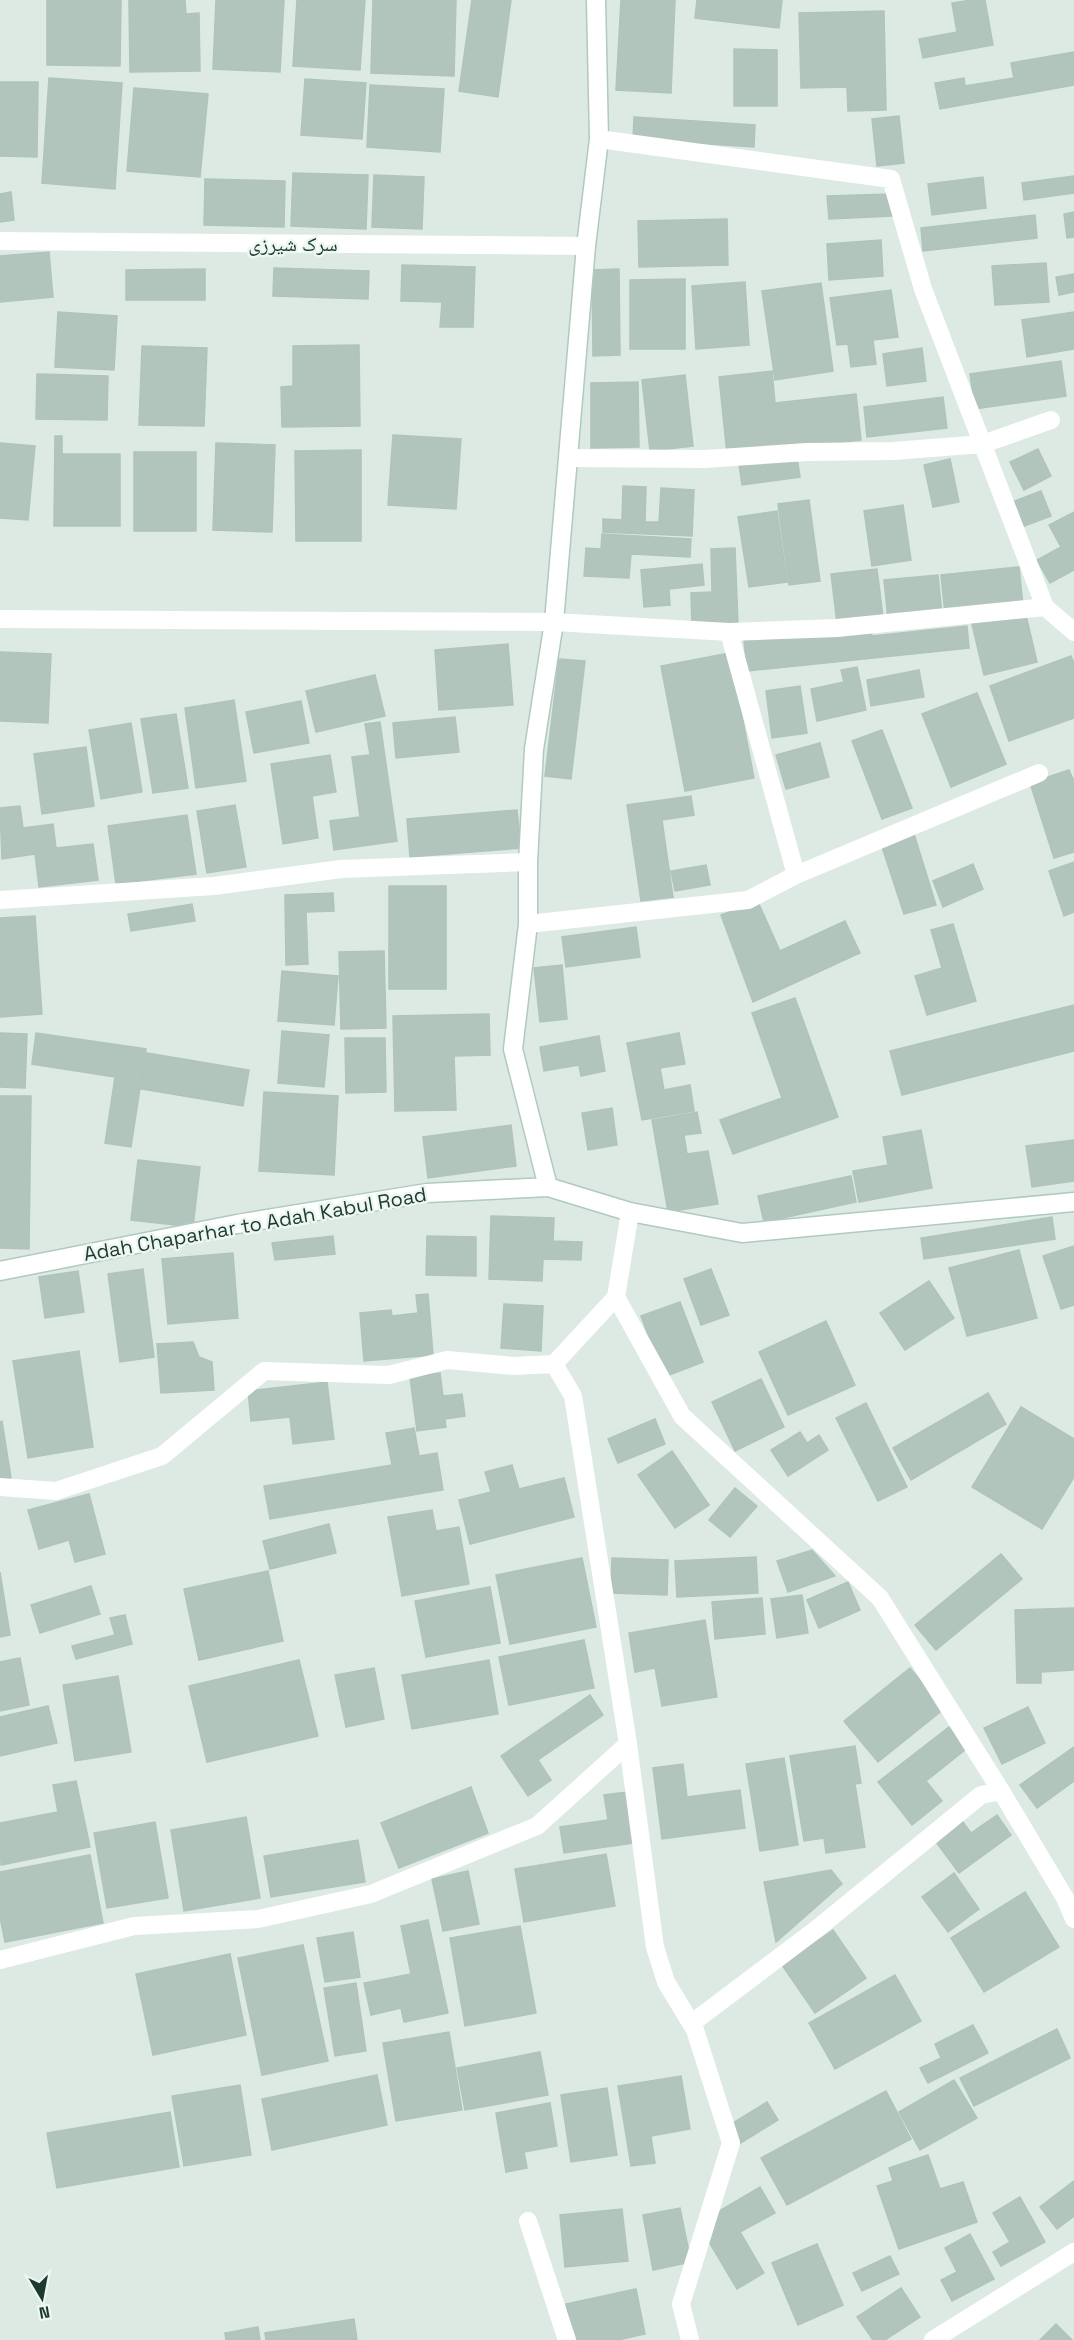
<svg xmlns="http://www.w3.org/2000/svg" width="1074" height="2340" viewBox="0 0 1074 2340" font-family="'Space Grotesk','Noto Naskh Arabic',sans-serif">
	<rect width="100%" height="100%" fill="#dceae3"/>
	<path fill="#b2c5bc" stroke="#afc4ba" stroke-width="1.5" d="M47,0H121L120,66L47,65Z
		M129,0H185L186,14L199,13L200,71L130,72Z
		M216,0H284L280,72L213,69Z
		M297,0H365L360,70L293,66Z
		M373,0H456L454,76L371,73Z
		M472,0H511L498,97L459,91Z
		M621,0H675L671,93L616,90Z
		M697,0H782L779,28L695,18Z
		M971,0H985L993,45L923,58L919,39L957,32L952,3Z
		M884,11L886,110L848,111L847,87L801,88L799,13Z
		M734,49L777,50V106H734Z
		M1074,52V85L940,109L935,83L964,78L965,86L1014,78L1011,63Z
		M49,78L122,83L115,189L42,183Z
		M305,79L366,83L362,139L301,135Z
		M0,82H38L37,157L0,156Z
		M370,85L444,89L440,152L367,147Z
		M134,88L208,94L200,177L127,171Z
		M899,116L904,163L877,166L872,119Z
		M634,117L755,125L754,147L633,139Z
		M293,173L368,175L366,229L291,226Z
		M374,175L424,177L422,229L372,227Z
		M1074,176V193L1024,200L1022,183Z
		M983,177L986,208L932,215L928,184Z
		M205,179L285,181L284,227L204,225Z
		M11,192L14,220L0,222V194Z
		M891,194L892,216L829,219L827,196Z
		M1074,212V237L1067,238L1064,214Z
		M1035,215L1037,238L923,251L921,228Z
		M727,219L728,265L639,267L638,221Z
		M881,240L883,276L829,280L827,244Z
		M49,252L53,297L0,302V256Z
		M1046,263L1049,302L995,305L992,266Z
		M402,265L475,267L473,327H440L442,302L401,301Z
		M274,268L369,271L368,299L273,296Z
		M205,269V300H126V270Z
		M619,269L620,355L593,356L592,270Z
		M1074,274V292L1059,295L1056,277Z
		M685,279V349H630V280Z
		M745,282L749,345L696,349L692,286Z
		M821,283L833,371L775,380L762,291Z
		M891,290L898,337L873,340L876,364L851,367L848,344L837,345L830,298Z
		M58,312L117,316L114,370L55,367Z
		M1074,312V349L1027,357L1022,320Z
		M359,345L360,426L282,427L281,387L293,386V346Z
		M142,346L207,348L204,426L139,425Z
		M922,348L926,381L887,386L883,354Z
		M1061,361L1066,396L975,409L970,374Z
		M772,371L775,403L856,394L861,440L727,454L719,377Z
		M37,374L108,376L107,420L36,419Z
		M685,375L693,446L650,451L642,380Z
		M638,382L639,447L591,448V383Z
		M943,397L947,428L867,437L864,407Z
		M393,435L461,439L456,509L388,505Z
		M55,436H62V454H120V526H54Z
		M0,443L35,446L28,520L0,518Z
		M216,443L275,445L272,532L213,530Z
		M1038,449L1051,476L1024,490L1010,462Z
		M361,450V541H296L295,451Z
		M134,452H196V531H134Z
		M797,457L800,477L742,485L739,465Z
		M950,459L959,502L933,507L924,465Z
		M623,486L646,487L645,522H659L661,488L694,490L692,536L603,532V519L622,520Z
		M1041,491L1051,516L1019,528L1010,503Z
		M809,500L820,581L789,585L778,504Z
		M903,505L911,560L872,566L864,511Z
		M777,511L787,582L749,587L738,517Z
		M1074,512V570L1050,583L1037,560L1061,547L1049,525Z
		M602,534L691,539L690,557L631,554L629,578L584,576L586,548L601,549Z
		M735,548L738,625L692,626L691,593L712,592L711,549Z
		M702,564L704,585L669,589L670,605L644,607L641,570Z
		M1019,567L1023,606L945,614L941,575Z
		M877,569L883,617L837,623L831,574Z
		M938,575L942,614L888,620L884,580Z
		M1025,611L1037,662L984,675L972,624Z
		M967,626L969,648L747,671L744,640L871,627L872,636Z
		M508,644L513,705L439,710L435,650Z
		M0,652L51,654L48,723L0,721Z
		M730,653L754,778L685,791L661,666Z
		M1071,656L1074,663V718L1009,741L990,686Z
		M559,659L585,661L571,779L545,776Z
		M857,667L866,710L817,721L811,689L844,682L841,670Z
		M919,670L924,697L871,706L867,680Z
		M375,675L385,716L316,732L306,691Z
		M800,686L807,733L772,738L766,691Z
		M977,693L1006,764L951,787L922,714Z
		M234,700L246,781L196,788L185,708Z
		M301,701L309,743L254,753L246,712Z
		M176,714L188,788L153,793L141,719Z
		M455,717L459,752L396,758L393,723Z
		M380,722L397,841L334,850L330,821L360,817L352,757L370,755L365,724Z
		M131,723L142,792L101,799L89,730Z
		M882,730L912,808L882,819L852,741Z
		M820,743L829,777L786,789L776,755Z
		M86,747L94,806L42,814L34,754Z
		M330,755L336,792L312,796L318,838L283,844L271,764Z
		M1069,770L1074,781V852L1054,858L1030,783Z
		M691,796L694,815L662,820L673,897L641,901L627,805Z
		M235,805L246,867L207,873L197,811Z
		M20,806L23,828L53,824L56,848L93,844L98,880L39,887L35,854L2,859L0,808Z
		M517,810L521,848L410,857L407,819Z
		M187,815L196,874L116,884L108,826Z
		M914,834L936,905L904,914L881,844Z
		M1074,862V912L1064,916L1049,871Z
		M973,864L983,889L943,907L933,881Z
		M706,865L710,885L675,891L671,871Z
		M389,886H446V989H389Z
		M333,893L334,911L306,912L308,964L286,965L285,895Z
		M758,902L780,951L845,921L860,953L753,1002L721,915Z
		M192,904L195,921L131,931L128,914Z
		M35,916L42,1014L0,1017V918Z
		M953,924L976,1001L927,1015L915,976L942,968L931,930Z
		M636,927L640,957L566,967L562,937Z
		M384,951L386,1028L341,1029L339,952Z
		M562,965L567,1019L540,1022L534,968Z
		M282,971L338,976L334,1025L278,1021Z
		M795,998L838,1117L733,1154L720,1120L782,1098L752,1013Z
		M1074,1005V1051L902,1095L890,1051Z
		M489,1014L490,1055L454,1056L456,1110L395,1111L393,1016Z
		M282,1031L329,1035L324,1087L278,1083Z
		M0,1033L27,1034L25,1088L0,1087Z
		M36,1033L146,1049L131,1147L105,1143L115,1077L32,1064Z
		M679,1033L685,1064L660,1068L664,1090L690,1085L694,1111L642,1120L627,1043Z
		M599,1036L605,1071L581,1076L579,1065L544,1071L540,1047Z
		M345,1038H385L386,1092L346,1093Z
		M147,1053L249,1070L243,1106L141,1089Z
		M264,1092L338,1096L334,1175L259,1171Z
		M0,1096H31L29,1249L0,1248Z
		M612,1108L617,1145L588,1150L582,1113Z
		M697,1112L701,1133L684,1135L687,1154L708,1151L718,1204L668,1212L652,1120Z
		M511,1125L516,1166L428,1178L423,1137Z
		M921,1130L932,1188L859,1202L853,1171L888,1165L883,1137Z
		M1074,1140V1181L1032,1187L1026,1146Z
		M138,1160L200,1167L193,1227L131,1220Z
		M851,1176L856,1202L764,1222L758,1196Z
		M491,1216L554,1218L553,1241L582,1242L581,1260L543,1259L542,1281L489,1279Z
		M1052,1217L1055,1239L924,1259L921,1238Z
		M333,1236L335,1254L275,1260L272,1243Z
		M427,1236L476,1237V1276L426,1275Z
		M1074,1246V1305L1061,1309L1043,1256Z
		M1019,1250L1037,1318L967,1336L949,1268Z
		M233,1253L238,1318L168,1324L162,1259Z
		M143,1269L154,1357L120,1362L108,1274Z
		M711,1269L729,1315L701,1325L684,1279Z
		M78,1271L84,1312L45,1318L39,1277Z
		M929,1281L954,1318L905,1350L880,1313Z
		M428,1294L433,1355L364,1361L360,1313L391,1310L392,1316L418,1313L416,1295Z
		M680,1302L703,1362L664,1377L641,1316Z
		M504,1304L543,1306L541,1351L501,1348Z
		M826,1321L855,1385L788,1415L759,1352Z
		M193,1342L199,1357L212,1362L214,1390L161,1393L157,1344Z
		M79,1351L93,1447L28,1458L13,1361Z
		M440,1373L443,1396L462,1394L465,1416L445,1419L446,1427L417,1431L410,1377Z
		M761,1379L784,1427L735,1451L712,1402Z
		M327,1382L334,1439L293,1444L290,1417L251,1421L248,1391Z
		M988,1393L1006,1424L911,1480L893,1448Z
		M866,1403L907,1487L878,1501L836,1418Z
		M1021,1407L1074,1439V1477L1042,1529L972,1487Z
		M655,1419L665,1444L618,1463L608,1439Z
		M2,1421L11,1478L0,1480V1422Z
		M414,1428L419,1456L437,1453L443,1490L270,1519L264,1486L392,1465L386,1433Z
		M800,1432L807,1443L819,1435L828,1450L788,1476L771,1450Z
		M672,1451L709,1505L675,1528L638,1475Z
		M512,1465L519,1489L564,1478L574,1517L470,1544L459,1500L491,1492L485,1472Z
		M735,1488L757,1506L730,1537L709,1520Z
		M89,1494L105,1554L75,1562L69,1540L39,1549L28,1510Z
		M432,1510L436,1531L459,1527L469,1584L402,1596L388,1517Z
		M329,1524L336,1553L270,1569L263,1541Z
		M812,1550L835,1576L788,1592L777,1561Z
		M1001,1554L1022,1579L936,1650L915,1625Z
		M756,1557L758,1593L677,1597L675,1561Z
		M582,1558L596,1627L510,1644L496,1575Z
		M612,1558L668,1560L667,1595L611,1593Z
		M268,1571L283,1641L199,1660L184,1589Z
		M0,1572L10,1635L0,1637Z
		M848,1582L860,1610L819,1628L807,1600Z
		M91,1586L100,1614L40,1633L31,1605Z
		M490,1587L500,1643L426,1657L415,1601Z
		M802,1595L808,1633L777,1638L771,1599Z
		M762,1598L765,1634L715,1639L712,1602Z
		M1074,1608V1670L1041,1672V1683H1017L1015,1610Z
		M125,1615L132,1644L76,1659L72,1646L115,1635L110,1618Z
		M705,1620L717,1697L662,1706L655,1668L635,1672L629,1633Z
		M584,1640L594,1688L509,1705L499,1657Z
		M20,1658L29,1705L0,1711V1662Z
		M299,1660L318,1736L207,1762L189,1686Z
		M489,1660L498,1714L412,1729L402,1675Z
		M374,1668L384,1719L346,1727L335,1675Z
		M910,1668L944,1709L878,1762L844,1721Z
		M118,1676L131,1752L75,1761L63,1685Z
		M590,1695L603,1715L538,1760L551,1780L528,1796L501,1756Z
		M48,1706L57,1743L0,1756V1717Z
		M1028,1707L1045,1743L1002,1764L984,1728Z
		M949,1727L966,1749L926,1781L942,1801L912,1825L878,1782Z
		M855,1746L861,1783L855,1784L865,1847L826,1853L824,1838L804,1841L790,1756Z
		M1074,1747V1781L1037,1808L1020,1785Z
		M784,1758L798,1845L760,1851L746,1764Z
		M683,1764L687,1797L740,1790L745,1828L662,1839L653,1768Z
		M76,1781L90,1847L1,1865L0,1823L58,1812L53,1785Z
		M471,1787L488,1833L399,1868L381,1823Z
		M627,1792L633,1843L564,1853L560,1827L608,1820L604,1795Z
		M997,1815L1011,1835L959,1873L933,1838L960,1818L971,1833Z
		M246,1817L260,1898L184,1911L171,1830Z
		M155,1822L168,1898L107,1908L94,1833Z
		M358,1840L365,1882L271,1897L264,1856Z
		M606,1854L615,1906L524,1922L515,1869Z
		M90,1855L103,1923L5,1942L0,1917V1872Z
		M831,1870L842,1884L776,1942L764,1882Z
		M468,1871L479,1924L443,1931L432,1879Z
		M954,1873L979,1909L948,1932L922,1897Z
		M1025,1892L1059,1947L984,1992L951,1938Z
		M428,1920L448,2013L404,2022L401,2008L371,2015L364,1983L411,1974L401,1926Z
		M520,1926L536,2013L465,2026L450,1938Z
		M833,1930L866,1978L815,2013L782,1965Z
		M353,1932L360,1977L325,1982L317,1938Z
		M303,1945L328,2061L262,2075L238,1958Z
		M230,1954L246,2035L153,2055L136,1974Z
		M895,1975L921,2021L835,2069L809,2023Z
		M356,1983L366,2051L335,2056L324,1988Z
		M973,2025L988,2053L928,2083L920,2068L941,2058L935,2044Z
		M1057,2029L1070,2058L974,2106L960,2078Z
		M449,2032L462,2110L396,2121L383,2043Z
		M540,2052L548,2095L465,2110L457,2068Z
		M377,2075L387,2125L272,2150L262,2099Z
		M681,2076L690,2129L651,2136L655,2163L631,2166L618,2086Z
		M954,2080L977,2118L920,2150L899,2112Z
		M240,2085L251,2155L184,2166L172,2096Z
		M607,2088L617,2155L571,2162L561,2095Z
		M886,2091L911,2139L787,2205L761,2158Z
		M767,2102L778,2120L739,2144L728,2126Z
		M550,2103L557,2146L524,2152L527,2168L506,2172L496,2113Z
		M170,2112L179,2167L57,2188L47,2133Z
		M928,2155L940,2189L963,2182L977,2222L899,2249L877,2186L893,2181L889,2168Z
		M1074,2181V2216L1057,2229L1040,2207Z
		M760,2187L775,2213L740,2232L764,2273L737,2289L709,2242L714,2222L721,2210Z
		M1020,2197L1045,2242L1001,2266L993,2252L1010,2242L993,2213Z
		M680,2208L691,2262L653,2270L643,2215Z
		M622,2209L628,2261L565,2267L560,2215Z
		M970,2234L994,2279L952,2301L941,2280L957,2272L945,2248Z
		M817,2244L843,2305L798,2325L772,2263Z
		M890,2256L899,2274L862,2291L853,2273Z
		M901,2288L920,2317L885,2340H873L857,2317Z
		M636,2289L645,2334L618,2340H574L566,2304Z
		M354,2319L357,2340H266L265,2333Z
		M1056,2324L1072,2340H1040Z
		M258,2327L260,2340H226L225,2333Z"/>
	<g fill="none" stroke-linecap="round" stroke-linejoin="round">
		<g stroke="#afcabf" stroke-width="21">
			<path id="secondary" d="M596,0L599,139L586,246L554,622L534,749L528,862V924L513,1049L548,1187L630,1212L742,1233L1074,1202
				M0,1271L237,1224L427,1193L548,1187"/>
		</g>
		<path stroke="#fff" stroke-width="18" d="M599,139L891,179L923,289L1045,607L1074,632
			M0,241L586,246
			M568,458L705,459L807,452L893,451L983,444L1051,420
			M0,619L554,622L729,632L837,628L1045,607
			M729,632L796,875
			M0,900L214,886L341,869L528,862
			M528,924L748,900L796,875L1039,773
			M630,1212L616,1297L682,1416L880,1598L1001,1791L1065,1898L1074,1919
			M616,1297L554,1364L573,1396L628,1744L655,1947L666,1982L695,2030L731,2143L681,2304L690,2340
			M0,1487L56,1491L162,1456L264,1371L389,1375L447,1360L514,1366L554,1364
			M0,1960L134,1926L258,1919L371,1894L537,1826L628,1744
			M692,2023L818,1928L981,1795L1001,1791
			M528,2221L567,2340
			M933,2340L1074,2252"/>
		<use href="#secondary" stroke="#fff" stroke-width="18"/>
	</g>
	<g text-anchor="middle" stroke-width="5" stroke-linejoin="round" paint-order="stroke">
		<g font-size="20" fill="#1d3a30" stroke="#edf7f1">
			<text x="293" y="251">سرک شیرزی</text>
			<text transform="translate(255 1224) rotate(-10)" y="7">Adah Chaparhar to Adah Kabul Road</text>
		</g>
	</g>
	<g transform="translate(42 2298) rotate(170)" stroke="#edf7f1" stroke-width="4.5" paint-order="stroke">
	<path d="M0-4.5L10 22L0 15L-10 22Z" fill="#1d3a30"/>
	<text y="-9" font-size="16" font-weight="bold" text-anchor="middle" fill="#1d3a30">N</text>
	</g>
</svg>
